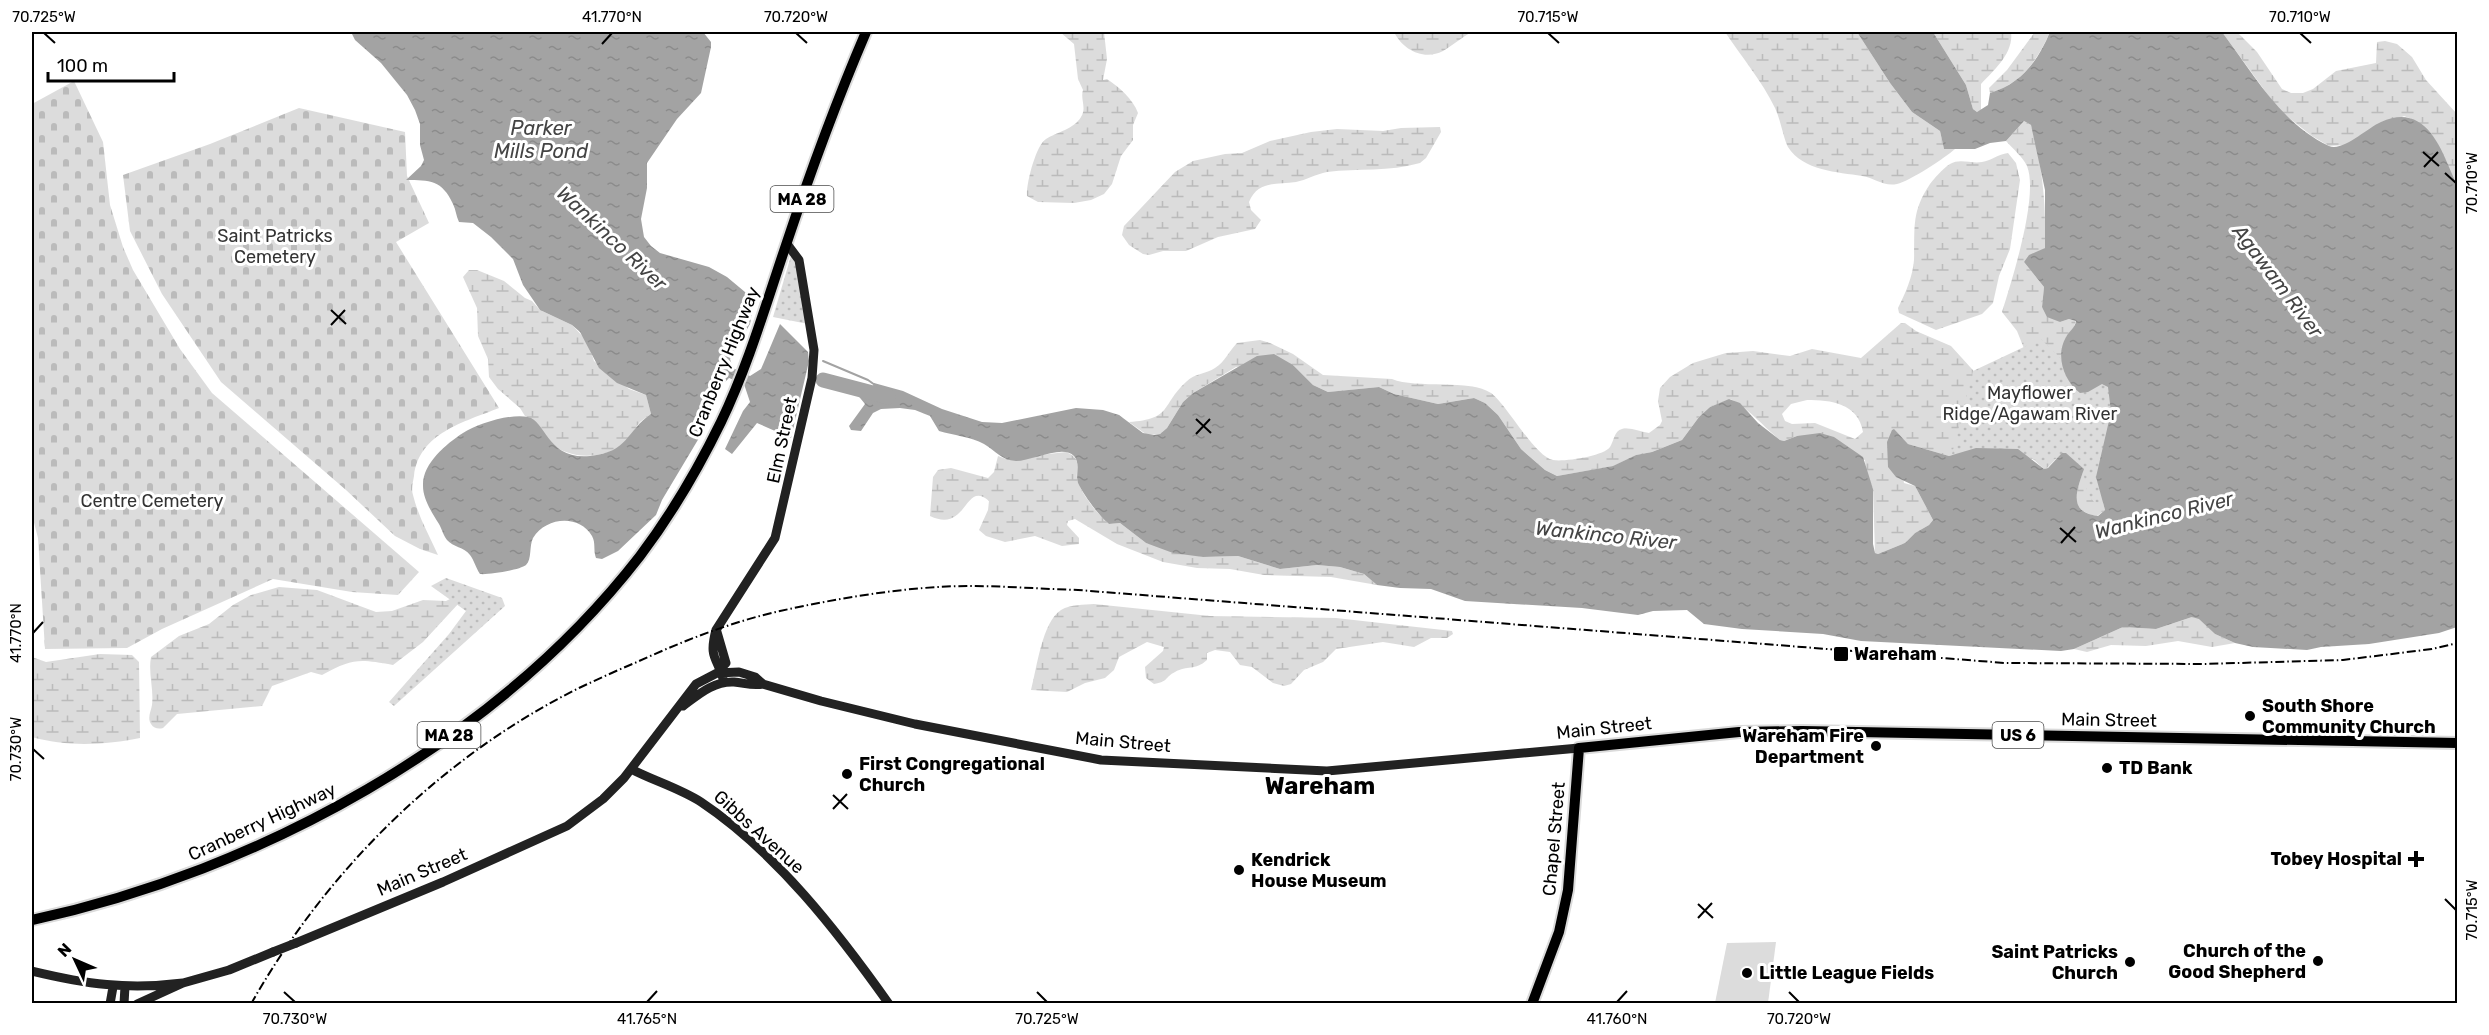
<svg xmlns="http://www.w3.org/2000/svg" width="2489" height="1035" viewBox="0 0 2489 1035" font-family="Rubik,sans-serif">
	<defs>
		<pattern id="wetland-marsh" width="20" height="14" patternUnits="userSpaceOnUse" patternTransform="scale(1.5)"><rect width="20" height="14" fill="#dcdcdc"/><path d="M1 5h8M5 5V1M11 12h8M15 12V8" fill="none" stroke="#bbb"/></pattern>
		<pattern id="cemetery-stones" width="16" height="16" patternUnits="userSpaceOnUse" patternTransform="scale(1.5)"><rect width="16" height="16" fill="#dcdcdc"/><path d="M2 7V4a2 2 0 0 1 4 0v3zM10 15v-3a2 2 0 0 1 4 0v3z" fill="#bbb"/></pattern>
		<pattern id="park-dots" width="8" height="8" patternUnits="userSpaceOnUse" patternTransform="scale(1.5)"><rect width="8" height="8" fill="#dcdcdc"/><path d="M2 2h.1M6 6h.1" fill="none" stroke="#bbb" stroke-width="1.8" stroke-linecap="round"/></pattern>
		<pattern id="water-ripples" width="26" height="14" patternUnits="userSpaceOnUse" patternTransform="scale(1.5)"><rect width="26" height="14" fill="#a3a3a3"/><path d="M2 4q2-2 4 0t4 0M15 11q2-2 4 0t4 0" fill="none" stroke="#8b8b8b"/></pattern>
	</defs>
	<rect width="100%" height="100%" fill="#fff"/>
	<path fill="#dcdcdc" d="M1776,942L1768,1003H1715L1727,943Z"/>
	<path fill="url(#wetland-marsh)" fill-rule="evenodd" d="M1060,32H1104L1107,59L1103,80L1107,79C1119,87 1133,99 1138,113L1133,125V140L1121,156L1112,184L1104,194L1091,200L1074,203L1038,202L1027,196C1026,184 1036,145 1046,139C1057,132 1074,129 1081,117C1087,108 1080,99 1083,90L1078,79L1074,44Z
		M1394,32H1472C1462,37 1453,45 1443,51C1424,61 1403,50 1394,32Z
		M1725,32H1857L1890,83L1912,112L1940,131L1944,149H1955C1945,158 1910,181 1897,184C1884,187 1875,178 1862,176C1838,172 1803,171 1788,147C1784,140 1780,118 1775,108C1762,81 1741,56 1725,32Z
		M1933,32H2011C2014,53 1994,70 1981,84V111L1977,112L1973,109L1966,85Z
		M2035,32H2050C2037,61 2021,84 1990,93L1989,88L2007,70Z
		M2222,32H2237L2257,52L2282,89L2291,93H2303L2313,89L2336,71L2376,63L2377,42L2385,41L2397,44L2412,57L2426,80L2457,114V189C2445,159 2437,127 2404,116L2346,145L2329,146L2312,136L2279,110Z
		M2024,121L2031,125C2043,169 2046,203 2045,248L2024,262L2044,287L2042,307L2060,322L2069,319L2076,320L2074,327L2066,337L2096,477L2105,510L2097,516C2067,511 2077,490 2084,469L2062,453L2047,468L2044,469L2024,451L1976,448L1949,456L1908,444L1894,430L1904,483L1915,486L1933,520L1929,525L1915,533L1905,543L1878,554L1875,553L1873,489L1866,471L1865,460L1797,436L1784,441L1780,440C1765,428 1745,405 1730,399L1710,407L1699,417L1682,440L1652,452L1636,455L1614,466L1557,476L1545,470L1521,449L1498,415L1485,403L1474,398L1438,404L1394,394L1379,387L1328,392L1313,385L1293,365L1236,367L1193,393L1183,402L1167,428L1160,434L1147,435L1129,422C1173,419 1160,406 1186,382C1195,373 1206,374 1215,368C1225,362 1229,351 1237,343L1260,340L1270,343L1293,354L1323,375L1392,379C1416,389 1471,379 1491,393C1508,406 1535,457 1553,460C1564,462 1604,456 1610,447C1614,441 1614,431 1622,429C1630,427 1642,432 1649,433L1660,425L1662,421L1658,401L1660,388L1670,377L1693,363L1726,353L1753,351L1790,356L1812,349L1861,358L1901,323H1905L1916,331L1951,346L1991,390L2025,351L2017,331L2002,312C2012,280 2039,196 2027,166C2023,157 2013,149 2006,141ZM1807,400C1831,400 1858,403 1863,432L1855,439L1815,423L1792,424L1785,421L1782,414L1791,404Z
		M1440,127L1441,132L1426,158L1420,163C1389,172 1358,168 1327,172C1316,174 1306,180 1296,182C1276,185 1258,180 1249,202L1251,210L1261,220L1255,229L1218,237L1186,251H1163L1149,255L1143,254L1129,245L1122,235L1124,226L1175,172L1193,161L1225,154L1242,153L1270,141L1311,132L1337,129L1383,131L1401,128Z
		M2008,153L2016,163L2020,180L2010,249L1999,276L1993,303L1982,314L1936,330L1899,313L1898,308C1905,294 1913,276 1914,260C1915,228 1911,212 1930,184C1935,178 1942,169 1950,164C1960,158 1971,164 1982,162C1991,161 1998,154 2008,153Z
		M469,270H477L504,281L525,298L532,301L540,310L572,325L588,342L594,361L629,389L646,395L651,414C648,417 643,419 640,422C634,429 631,438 623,444C603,460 568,460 550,442C541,432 538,420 525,416L520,408L498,389L489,377L488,359L478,336L477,308L463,277Z
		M1066,452C1086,460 1072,471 1079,485C1085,498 1098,515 1109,524L1120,523L1146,543L1203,557L1238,556L1280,569L1317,565L1340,567L1364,574L1377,585L1331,577L1264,575L1230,569L1197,568L1163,562L1117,544L1075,519L1068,521L1067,525L1079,538V544L1062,546L1035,536L1005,542L986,536L979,530L988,510L989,501C964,479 968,534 930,516L933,477L938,470L951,468L988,478L994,472L998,456L1006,459Z
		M279,587L317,590L376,612L392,611L423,600L446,601L458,595L459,603L423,642L393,665C359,659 353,658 322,675L311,672L272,686L262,706L177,714L163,728C159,729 154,729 151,724C147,718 151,711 152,705C154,689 148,673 151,657L179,636L209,624L233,605L251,595Z
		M1094,604L1210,616L1336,618L1452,631L1453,634L1447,638H1431L1414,647L1383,642L1336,649L1323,662L1304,670L1291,684L1284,686L1273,683L1252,667L1240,665L1230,652L1215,650L1207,653V660C1195,671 1187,665 1175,672C1165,677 1168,682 1154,684L1146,678L1145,667L1163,651L1164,647L1147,642L1119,657L1114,670L1105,678L1085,683L1067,692L1031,690C1037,668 1042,622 1061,610C1071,604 1084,605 1094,604Z
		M2192,617L2199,618L2215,634L2235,643L2212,647L2178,641L2146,646L2111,645L2087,652L2074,649L2123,627L2156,629Z
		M100,654L132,655L139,662L140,738C106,745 66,747 32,737V657L46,662Z"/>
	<path fill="url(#cemetery-stones)" d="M74,81L103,142L110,205L123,247L133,270L180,349L212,393L419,572L398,595L352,592L273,579L162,629L127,648L45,649L38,538L32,515V104Z
		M299,108L405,132L407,176L429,223L396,242L499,408C464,422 419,433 414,476C413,482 411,489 413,495C418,516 429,535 438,555L420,549L395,536L346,490L221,382L162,294L130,231L123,175L210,144Z"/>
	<path fill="url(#park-dots)" d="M793,249L813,325L773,317Z
		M2041,339L2063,361L2118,380L2104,503L2094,502C2081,488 2088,470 2076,456L2040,461L1999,450L1959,457L1952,454L1973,371Z
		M446,578L502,598L505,606L394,706L389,702L449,634L466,611L431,586Z"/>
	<path fill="url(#water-ripples)" d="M351,32H703L711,42V47L701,93L677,119L647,163V188L641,219L644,237L651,246L660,253L709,267L727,277L751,297L754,302L750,324L730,359L733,368L750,376L761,369L780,324L808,352L809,361L791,438L757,423L732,454L725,449L743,411L750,402L744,384L729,378L722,385L702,433L662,500L656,515L618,551L602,559L596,558C593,550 596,543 592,536C579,514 546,517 533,538C529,546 532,559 526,565C520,570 488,575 480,574C476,568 474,560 470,555C464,547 453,547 447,540C443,535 442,529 439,524C432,513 423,499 423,486C422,464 446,444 463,433C477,424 511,413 528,417C546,421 547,460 590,456C629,452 626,431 651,414L646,395L617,383L599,368L580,332L572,325L540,310L523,285L513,259L491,237L473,223L459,222C456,216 456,210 453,204C442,180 430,180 406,180L421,166L424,160L420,145V124L415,110L407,95L381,63L355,40Z
		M1857,32H1933L1966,85L1973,109L1977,112L1988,105L1990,93C2021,84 2038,61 2050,32H2222C2253,73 2280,123 2329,146C2343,152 2367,128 2381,122C2419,104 2437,137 2449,167C2452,174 2456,182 2457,189C2459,198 2458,211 2458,221C2458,249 2458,274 2458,302L2455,311L2458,325L2457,627L2439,633L2369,644L2321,647L2307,650L2253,647L2235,643L2215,634L2199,619L2192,617L2156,629L2123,627L2074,649L2061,651L1861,641L1823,634L1742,629L1704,624L1687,610L1653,611L1638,615L1582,608L1465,601L1431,589L1400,588L1377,585L1364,574L1340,567L1317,565L1280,569L1238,556L1203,557L1173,553L1146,543L1120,523L1109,524C1099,516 1083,494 1078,483C1075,475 1081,464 1074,456C1063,444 1032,461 1016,461C1001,460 996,451 984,444C971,437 953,435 939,431L930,416L915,410L900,408L881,409L873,413L861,431L851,430L849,426L865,404L856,393L871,392L874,383L903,391L942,409L982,422L1002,423L1076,408L1103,410L1119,415L1143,433L1154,435L1160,434L1167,428L1183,402L1193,393L1257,356L1274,354L1293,365L1313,385L1328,392L1379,387L1394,394L1438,404L1474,398L1485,403L1498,415L1521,449L1545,470L1557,476L1613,466L1636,455L1652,452L1682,440L1699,417L1710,407L1729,399L1740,403L1758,423L1780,440L1784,441L1797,436L1820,433L1834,437L1863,457L1873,489V544L1875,553L1878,554L1905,543L1915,533L1929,525L1933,520L1915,486L1896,477L1888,467L1887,442L1892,430L1894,429L1908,444L1949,456L1976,448L2018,449L2044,469L2048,468L2062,453H2066L2084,469C2077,490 2067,512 2098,516L2105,510L2096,477L2111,412L2108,387L2102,384L2088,392L2080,393C2064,381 2055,356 2066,337C2070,330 2075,328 2076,321L2069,319L2060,322L2047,317L2042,307L2044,287L2024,262L2029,255L2045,248V190L2031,125L2024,121L2006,141L1990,143L1975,149H1944L1940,131L1912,112L1890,83Z"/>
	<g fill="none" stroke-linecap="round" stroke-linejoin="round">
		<path stroke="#a3a3a3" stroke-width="2" d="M823,361L868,380L875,385"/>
		<path stroke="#a3a3a3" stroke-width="15" d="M823,380L888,397"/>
		<g stroke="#dbdbdb" stroke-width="14">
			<path id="primary" d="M32,920C259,871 496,742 640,556C671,515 698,469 721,422C748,366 766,304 786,245C810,173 836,102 866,32
				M1532,1004L1559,932L1568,890L1579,748L1739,732L1802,731L2458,743"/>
		</g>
		<path stroke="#222" stroke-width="9" d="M717,632L726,663L721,668
			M724,682C718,657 708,660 716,630L775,538L812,378L814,350L799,260L787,244
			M683,706C698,695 713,681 734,682C745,683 752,686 763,684
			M631,769C654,781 679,788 701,802C776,852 838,932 889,1004
			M296,943L443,882L567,826L603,799L624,778L696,684L717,673L739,672L755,677L763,684L821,701L915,724L1101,760L1327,771L1579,748
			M32,971C86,984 127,990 183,983
			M110,1004L113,987
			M124,1004L125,986
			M137,1004L183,983L229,970L273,952"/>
		<use href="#primary" stroke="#000" stroke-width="10"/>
		<path stroke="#000" stroke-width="2" stroke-dasharray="9 3 1.5 3" stroke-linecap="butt" d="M251,1004C326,871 442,756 579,688C598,679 618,670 637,662C683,641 731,622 780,611C839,598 909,586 970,586C1006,586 1042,589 1078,590L2005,663L2203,664L2343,660L2432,649L2458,643"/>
		<path stroke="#222" stroke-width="9" d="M273,952L296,943"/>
	</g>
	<path fill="none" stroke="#000" stroke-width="2" d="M44,33L55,43M796,33L807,43M1548,33L1559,43M2300,33L2311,43M602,44L612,33M2423,152L2439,166M2424,167L2438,152M2445,173L2456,183M331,310L346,324M331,325L345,310M1196,419L1211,433M1196,434L1210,419M2060,528L2076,542M2061,543L2075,527M33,633L43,622M33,749L44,759M833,795L848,809M833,809L847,794M2445,899L2456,910M1698,904L1713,918M1698,918L1712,903M284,992L295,1002M1037,992L1047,1002M1789,992L1799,1002M647,1002L657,991M1617,1002L1627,991"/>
	<g fill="#000" stroke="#fff" stroke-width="2">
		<rect x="1833" y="646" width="16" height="16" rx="3"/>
		<circle cx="2250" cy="716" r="6"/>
		<circle cx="1876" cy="746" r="6"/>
		<circle cx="2107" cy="768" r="6"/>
		<circle cx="847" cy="774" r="6"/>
		<path d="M2413 850h6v6h6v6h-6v6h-6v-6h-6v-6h6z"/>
		<circle cx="1239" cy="870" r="6"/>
		<circle cx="2318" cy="961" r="6"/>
		<circle cx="2130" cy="962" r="6"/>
		<circle cx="1747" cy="973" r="6"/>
	</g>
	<g text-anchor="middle" stroke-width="6" stroke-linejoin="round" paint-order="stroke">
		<g fill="#fff" stroke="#4c4c4c" stroke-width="1.5">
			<rect x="770.5" y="186" width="63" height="26" rx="4.5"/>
			<rect x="417.5" y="722" width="63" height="26" rx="4.5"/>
			<rect x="1992.5" y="722" width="51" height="26" rx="4.5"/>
		</g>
		<g font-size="16" font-weight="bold" fill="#000">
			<text x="802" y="205">MA 28</text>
			<text x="449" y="741">MA 28</text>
			<text x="2018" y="741">US 6</text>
		</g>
		<g font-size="18" fill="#333" stroke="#fff">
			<text x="275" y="242">Saint Patricks<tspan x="275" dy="21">Cemetery</tspan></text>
			<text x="2030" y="399">Mayflower<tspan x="2030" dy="21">Ridge/Agawam River</tspan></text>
			<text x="152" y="507">Centre Cemetery</text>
		</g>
		<g font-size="18" fill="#000" stroke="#fff">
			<text transform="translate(724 362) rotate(-68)" y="6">Cranberry Highway</text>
			<text transform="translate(782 440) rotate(-78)" y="6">Elm Street</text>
			<text transform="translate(2109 720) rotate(1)" y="6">Main Street</text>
			<text transform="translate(1604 728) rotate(-6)" y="6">Main Street</text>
			<text transform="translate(1123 742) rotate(5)" y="6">Main Street</text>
			<text transform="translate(262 822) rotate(-25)" y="6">Cranberry Highway</text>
			<text transform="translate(759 832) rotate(42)" y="6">Gibbs Avenue</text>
			<text transform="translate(1554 839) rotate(-85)" y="6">Chapel Street</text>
			<text transform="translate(422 872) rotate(-23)" y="6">Main Street</text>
		</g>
		<g font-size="18" font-weight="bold" fill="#000" stroke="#fff" text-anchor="start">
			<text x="1854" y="660">Wareham</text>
			<text x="2262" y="712">South Shore<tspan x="2262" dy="21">Community Church</tspan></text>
			<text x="1864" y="742" text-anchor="end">Wareham Fire<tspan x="1864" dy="21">Department</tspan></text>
			<text x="859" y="770">First Congregational<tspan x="859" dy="21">Church</tspan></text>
			<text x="2119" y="774">TD Bank</text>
			<text x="2402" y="865" text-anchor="end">Tobey Hospital</text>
			<text x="1251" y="866">Kendrick<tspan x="1251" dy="21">House Museum</tspan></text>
			<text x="2306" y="957" text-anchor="end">Church of the<tspan x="2306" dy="21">Good Shepherd</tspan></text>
			<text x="2118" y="958" text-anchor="end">Saint Patricks<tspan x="2118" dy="21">Church</tspan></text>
			<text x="1759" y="979">Little League Fields</text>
		</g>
		<g font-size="20" font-style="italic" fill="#444" stroke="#fff">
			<text x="541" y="135">Parker<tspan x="541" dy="23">Mills Pond</tspan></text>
			<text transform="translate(612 238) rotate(43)" y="7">Wankinco River</text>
			<text transform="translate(2278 281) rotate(53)" y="7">Agawam River</text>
			<text transform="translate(2164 515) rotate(-14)" y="7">Wankinco River</text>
			<text transform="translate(1606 535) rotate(6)" y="7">Wankinco River</text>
		</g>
		<g font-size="24" font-weight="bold" fill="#000" stroke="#fff">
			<text x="1320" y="794">Wareham</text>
		</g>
	</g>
	<rect width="2489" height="1035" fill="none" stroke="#ffffff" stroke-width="66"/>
	<g transform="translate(75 960) rotate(314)" stroke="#ffffff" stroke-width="4.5" paint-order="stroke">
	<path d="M0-4.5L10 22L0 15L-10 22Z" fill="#000000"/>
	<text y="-9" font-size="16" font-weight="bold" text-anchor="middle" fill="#000000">N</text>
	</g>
	<path d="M48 72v9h126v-9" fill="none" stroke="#000000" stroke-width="3"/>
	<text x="57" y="72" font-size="18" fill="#000000" stroke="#ffffff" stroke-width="4.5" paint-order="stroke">100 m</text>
	<rect x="33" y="33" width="2423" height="969" fill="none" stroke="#000" stroke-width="2"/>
	<g font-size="15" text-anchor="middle" fill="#000">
		<text x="44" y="22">70.725°W</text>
		<text x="612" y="22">41.770°N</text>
		<text x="796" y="22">70.720°W</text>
		<text x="1548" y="22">70.715°W</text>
		<text x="2300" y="22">70.710°W</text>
		<text transform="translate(2472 183) rotate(-90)" y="5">70.710°W</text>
		<text transform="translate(16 633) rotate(-90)" y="5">41.770°N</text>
		<text transform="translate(16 749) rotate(-90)" y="5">70.730°W</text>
		<text transform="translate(2472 910) rotate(-90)" y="5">70.715°W</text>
		<text x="295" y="1024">70.730°W</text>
		<text x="647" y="1024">41.765°N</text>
		<text x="1047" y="1024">70.725°W</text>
		<text x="1617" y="1024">41.760°N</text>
		<text x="1799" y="1024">70.720°W</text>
	</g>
</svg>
